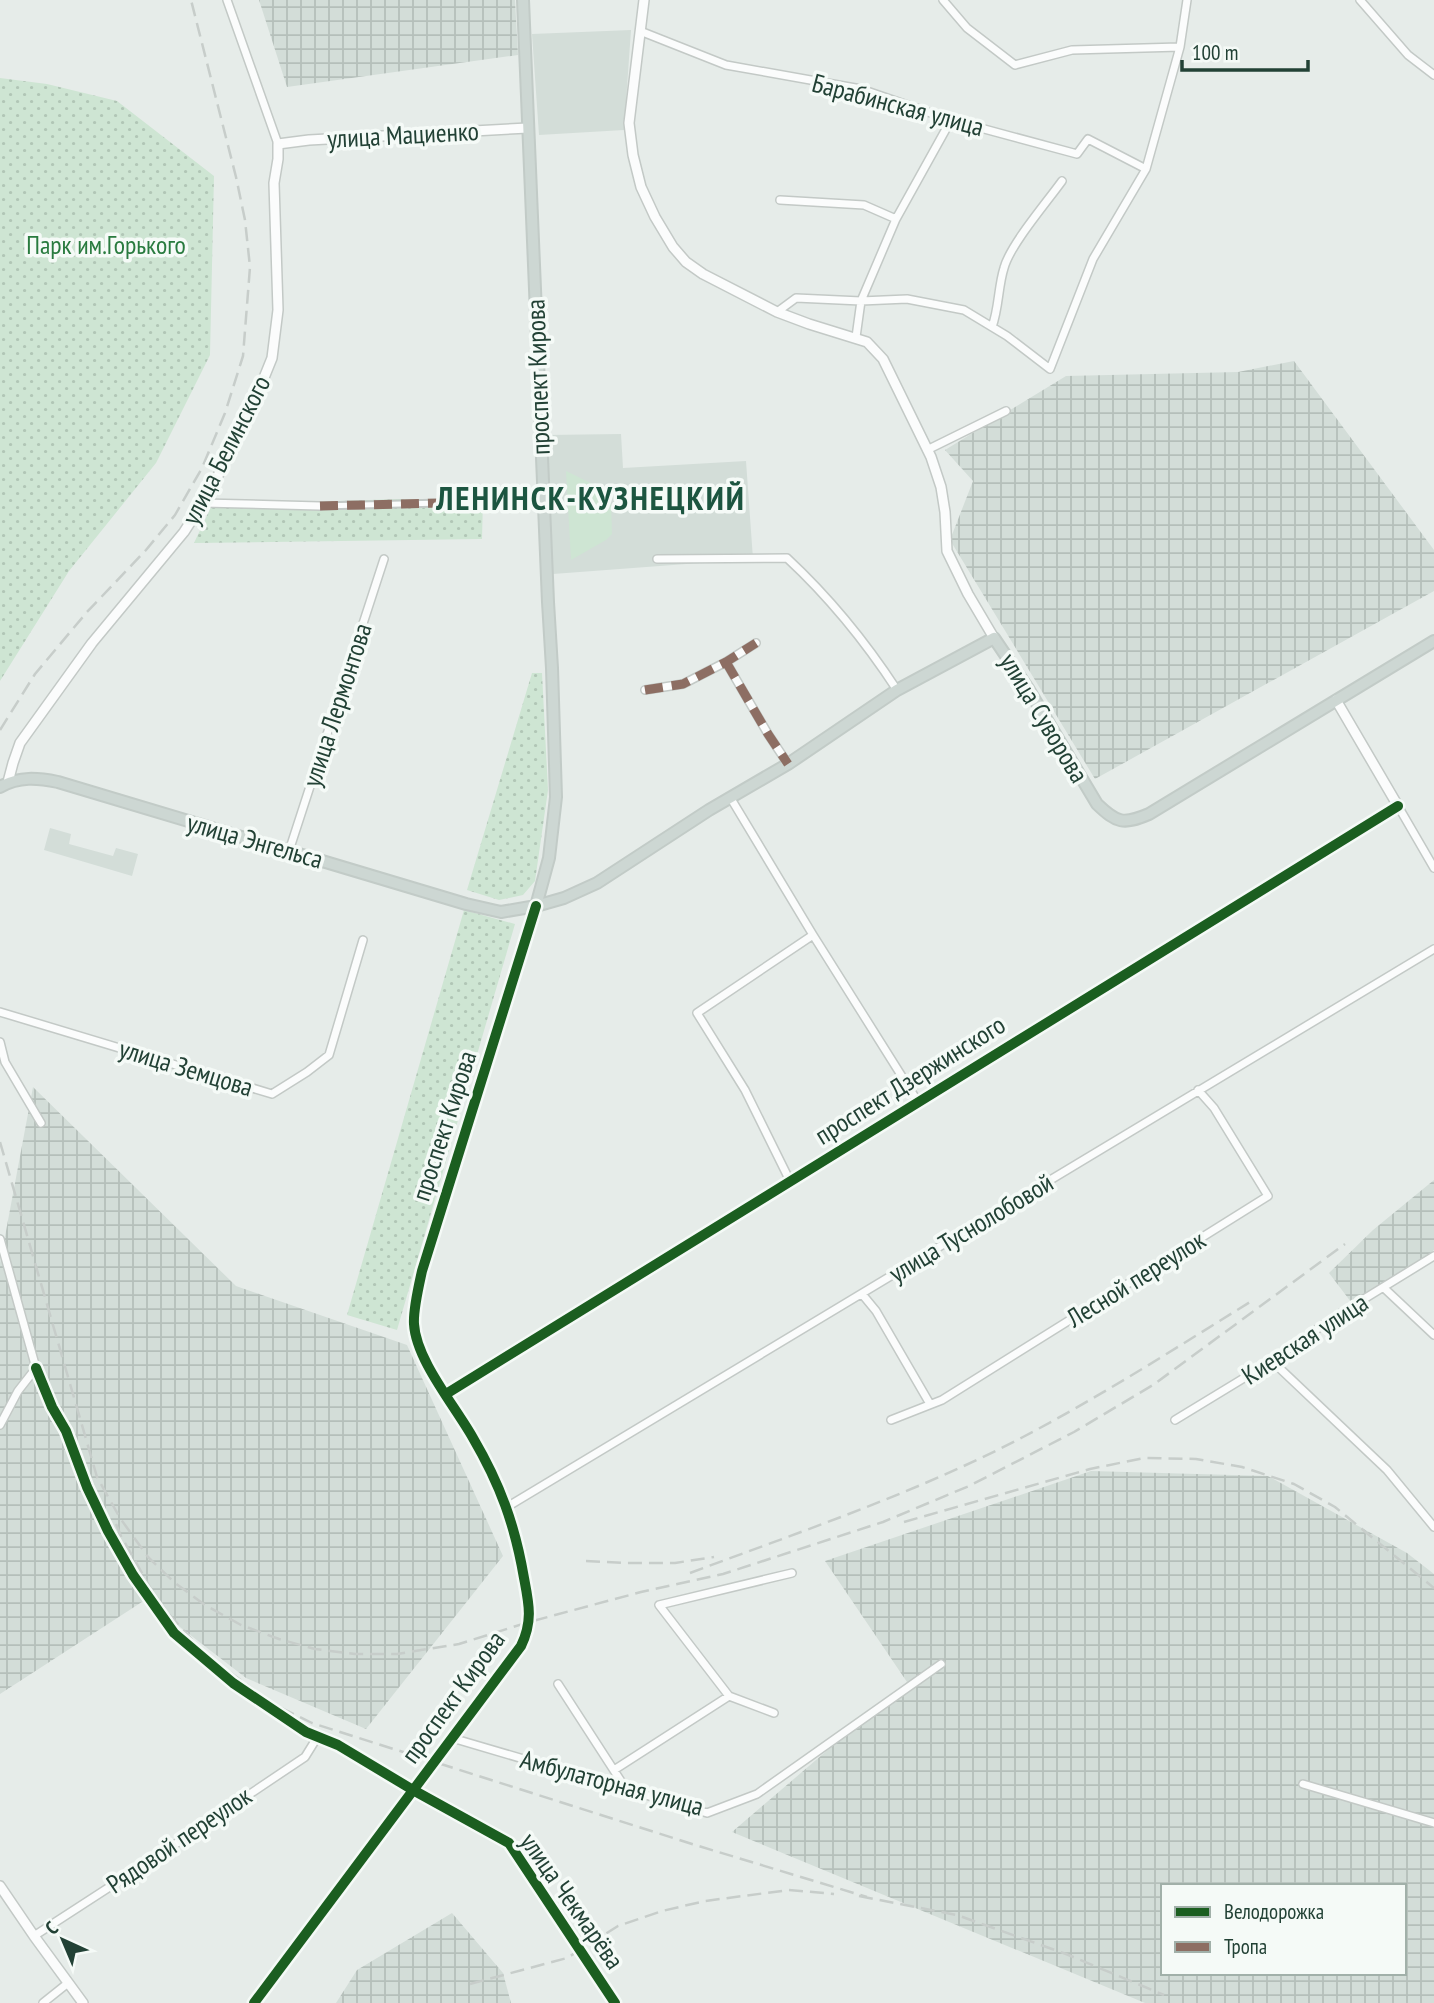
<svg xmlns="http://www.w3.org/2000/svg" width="1434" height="2003" viewBox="0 0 1434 2003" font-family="'PT Sans Narrow',sans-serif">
	<defs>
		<pattern id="industrial-grid" width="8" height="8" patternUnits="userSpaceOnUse" patternTransform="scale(1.75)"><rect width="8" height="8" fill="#d3ddd8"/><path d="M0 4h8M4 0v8" fill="none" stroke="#b5bfba"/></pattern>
		<pattern id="park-dots" width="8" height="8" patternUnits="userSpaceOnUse" patternTransform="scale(1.75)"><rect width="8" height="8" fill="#cee5d3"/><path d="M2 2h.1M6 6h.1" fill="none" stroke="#b1c6b6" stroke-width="1.8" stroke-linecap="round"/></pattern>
	</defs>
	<rect width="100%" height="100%" fill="#e6ece9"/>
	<path fill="#d3ddd8" d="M631,30L624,130L539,135L532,34Z
		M621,434L623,468L746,461L753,559L553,574L547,435Z
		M50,828L71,834L69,844L113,856L116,848L138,854L132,876L44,850Z"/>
	<path fill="url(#industrial-grid)" fill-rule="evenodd" d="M259,0H515L518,55L287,87Z
		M1294,361L1434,550V591L1095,779L950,540L973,481L945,450L1066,376L1238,372Z
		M33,1087L236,1286L407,1345L503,1556L366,1729L246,1678L145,1600L0,1694V1263Z
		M1434,1180V1250L1399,1277L1351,1302L1329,1273L1373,1230Z
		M1091,1471L1268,1476L1407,1553L1434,1574V2003H1145L732,1832L907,1682L825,1561ZM1163,1886H1404V1973H1163Z
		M452,1913L503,1973L511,2003H336L357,1970Z"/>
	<path fill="#cee5d3" d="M566,471L605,490L611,502L612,534L606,540L571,560Z"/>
	<path fill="url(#park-dots)" d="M0,78L47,84L117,101L214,176L210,355L156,463L69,571L0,681Z
		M400,499H483L482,539L194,543L212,505Z
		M532,673H542L548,790L535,881L523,895L499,900L467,890Z
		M464,910L515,924L397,1330L347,1315Z"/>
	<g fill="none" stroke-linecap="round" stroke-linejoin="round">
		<g stroke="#c3c9c6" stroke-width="9">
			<path id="pedestrian" d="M320,506L483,502"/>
		</g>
		<g stroke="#c3c9c6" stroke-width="10">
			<path id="minor" d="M227,0L278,144
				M943,0L967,28L1015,65L1072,50L1180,47
				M1360,0L1408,55L1434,75
				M640,31L726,65L861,89L951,120L1077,154L1088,139L1146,169
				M780,200L864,205L896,219
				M777,312L796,298L861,301L907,299L964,310L1007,336L1050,369L1093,259L1146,169L1180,47L1187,0
				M992,327C999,308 998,287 1004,268C1010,245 1047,202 1062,181
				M856,337L861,301L896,219L951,120
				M927,450L1006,411
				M203,503L320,506
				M657,559L787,558C830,598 865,641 897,690
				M726,662L768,734L788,764
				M645,690L683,684L726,662L756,643
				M730,797L813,935L918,1102
				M1398,806L1434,868
				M289,851L384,559
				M0,1012L272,1094L307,1072L329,1055L363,940
				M0,1042L5,1062L41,1123
				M790,1181L745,1090L697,1013L813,935
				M0,1239L36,1368L18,1391L0,1425
				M1384,1288L1434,1335
				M862,1294L876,1311L930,1404
				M1272,1361L1387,1470L1434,1527
				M36,1368L52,1407L66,1431L87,1487L108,1531L133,1575L174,1633L233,1683L270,1709L306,1732L338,1745L413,1790
				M891,1420L942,1400L1268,1196L1214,1108L1198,1090
				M1175,1420L1272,1361L1333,1318L1434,1256
				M507,1507L1434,949
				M558,1684L626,1789
				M729,1696L659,1605L792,1573
				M452,1738L707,1813L757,1794L941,1664
				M614,1770L729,1696L774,1713
				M1303,1784L1434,1823
				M34,1936L165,1851L305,1757L318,1736
				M43,2003L68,1983"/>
		</g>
		<g stroke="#c3c9c6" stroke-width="12">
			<path id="tertiary" d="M644,0L629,123L633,155L641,187L655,217L673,247L686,262L703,274L777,312L809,324L867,342L883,359L931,457L941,487L945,512L947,551L968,594L994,638
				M8,782L13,763L20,743L92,643L184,532L211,490L255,400L272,358L278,310L274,183L278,159V144L309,140L528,128
				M446,1394L1398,806L1336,700
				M413,1790L509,1843L615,2003
				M0,1886L34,1936L83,2003
				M254,2003L521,1646C533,1621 529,1604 524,1578C515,1525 500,1484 473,1438C455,1406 416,1360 414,1324C413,1310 419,1285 422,1271L536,906"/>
		</g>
		<g stroke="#c2cbc7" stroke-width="14">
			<path id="primary" d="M523,0L548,602L552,668L556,797L549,858L536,906
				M0,787C19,776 38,778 58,782L466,904L501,912L536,906L564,898L597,883L709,810L788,764L897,690L994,638L1029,690L1097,804C1117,823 1123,825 1149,814L1434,641"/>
		</g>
		<use href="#pedestrian" stroke="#fbfcfc" stroke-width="5"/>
		<use href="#minor" stroke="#fbfcfc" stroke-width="7"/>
		<use href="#tertiary" stroke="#fbfcfc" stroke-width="9"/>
		<use href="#primary" stroke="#cdd7d3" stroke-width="10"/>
		<path stroke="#c7cdca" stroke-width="2.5" stroke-dasharray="14 7" stroke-linecap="butt" d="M0,730L35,674L87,612L146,550L175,515L202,468L225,413L243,356L250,267L245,220L236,177L191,0
			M0,1142L97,1477L120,1518L148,1557L175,1583L205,1605L241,1625L279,1639L315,1649L355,1654H397L459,1644L529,1622L641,1592L723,1574L883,1522L969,1486L1074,1432L1153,1385L1345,1244
			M904,1522L1090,1469L1144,1458L1196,1459L1242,1467L1294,1484L1335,1507L1434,1588
			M116,1524L121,1536L151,1589L167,1612L204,1653L273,1704L312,1723L692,1844L867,1897
			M586,1561L625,1563H675L714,1557
			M690,1573C802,1531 916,1493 1023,1437C1101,1396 1176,1348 1250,1302
			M859,1896L957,1915L1066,1954L1164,1995
			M470,1984L567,1958L618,1926L662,1911L705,1901L789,1890L834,1894"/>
		<path stroke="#8d6e63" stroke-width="9" stroke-dasharray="18 9" stroke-linecap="butt" d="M320,506L483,502
			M726,662L768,734L788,764
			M645,690L683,684L726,662L756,643"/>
		<g stroke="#f5faf7" stroke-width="15">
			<path id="cycleway" d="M36,1368L52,1407L66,1431L87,1487L108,1531L133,1575L174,1633L233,1683L306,1732L338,1745L413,1790L509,1843L615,2003
				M446,1394L1398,806
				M254,2003L521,1646C533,1621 529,1604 524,1578C515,1525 500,1484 473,1438C455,1406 416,1360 414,1324C413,1310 419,1285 422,1271L536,906"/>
		</g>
		<use href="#cycleway" stroke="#1b5e20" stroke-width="10"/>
	</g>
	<g text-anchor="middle" stroke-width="7" stroke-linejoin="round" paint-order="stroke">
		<g font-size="26" fill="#224135" stroke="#f5faf7">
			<text transform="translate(898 105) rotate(15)" y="9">Барабинская улица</text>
			<text transform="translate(403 135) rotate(-3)" y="9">улица Мациенко</text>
			<text transform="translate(538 377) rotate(-92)" y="9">проспект Кирова</text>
			<text transform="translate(226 450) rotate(-63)" y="9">улица Белинского</text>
			<text transform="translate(337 705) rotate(-72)" y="9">улица Лермонтова</text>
			<text transform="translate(1044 718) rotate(59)" y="9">улица Суворова</text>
			<text transform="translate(255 841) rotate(16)" y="9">улица Энгельса</text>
			<text transform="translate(186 1068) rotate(17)" y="9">улица Земцова</text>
			<text transform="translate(910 1080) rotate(-32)" y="9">проспект Дзержинского</text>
			<text transform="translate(444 1126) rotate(-72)" y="9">проспект Кирова</text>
			<text transform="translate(971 1228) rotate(-31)" y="9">улица Туснолобовой</text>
			<text transform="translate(1136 1279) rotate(-32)" y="9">Лесной переулок</text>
			<text transform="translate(1305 1339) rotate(-33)" y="9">Киевская улица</text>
			<text transform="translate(453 1697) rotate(-54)" y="9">проспект Кирова</text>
			<text transform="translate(612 1783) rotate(15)" y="9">Амбулаторная улица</text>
			<text transform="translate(179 1840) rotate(-34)" y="9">Рядовой переулок</text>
			<text transform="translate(572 1901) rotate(55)" y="9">улица Чекмарёва</text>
		</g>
		<g font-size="26" fill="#297b3f" stroke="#f5faf7">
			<text x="106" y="254">Парк им.Горького</text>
		</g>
		<g font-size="33" font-weight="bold" letter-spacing="2" fill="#1c5540" stroke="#f5faf7">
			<text x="591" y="510">ЛЕНИНСК-КУЗНЕЦКИЙ</text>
		</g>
	</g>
	<rect x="1161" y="1884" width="245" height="91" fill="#f5faf7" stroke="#a1b0a9" stroke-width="2"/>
	<rect x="1175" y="1907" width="35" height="10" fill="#1b5e20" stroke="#a1b0a9" stroke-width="2"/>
	<text x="1224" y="1919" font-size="21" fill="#224135">Велодорожка</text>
	<rect x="1175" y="1942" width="35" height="10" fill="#8d6e63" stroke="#a1b0a9" stroke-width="2"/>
	<text x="1224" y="1954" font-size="21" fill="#224135">Тропа</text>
	<g transform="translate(63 1940) rotate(316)" stroke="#f5faf7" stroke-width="5" paint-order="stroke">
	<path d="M0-5L12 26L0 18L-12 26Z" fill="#224135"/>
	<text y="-10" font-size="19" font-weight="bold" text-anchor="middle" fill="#224135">С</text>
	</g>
	<path d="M1182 60v10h126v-10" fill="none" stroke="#224135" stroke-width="3.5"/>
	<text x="1192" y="60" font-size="21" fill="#224135" stroke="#f5faf7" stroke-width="5" paint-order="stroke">100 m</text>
</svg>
